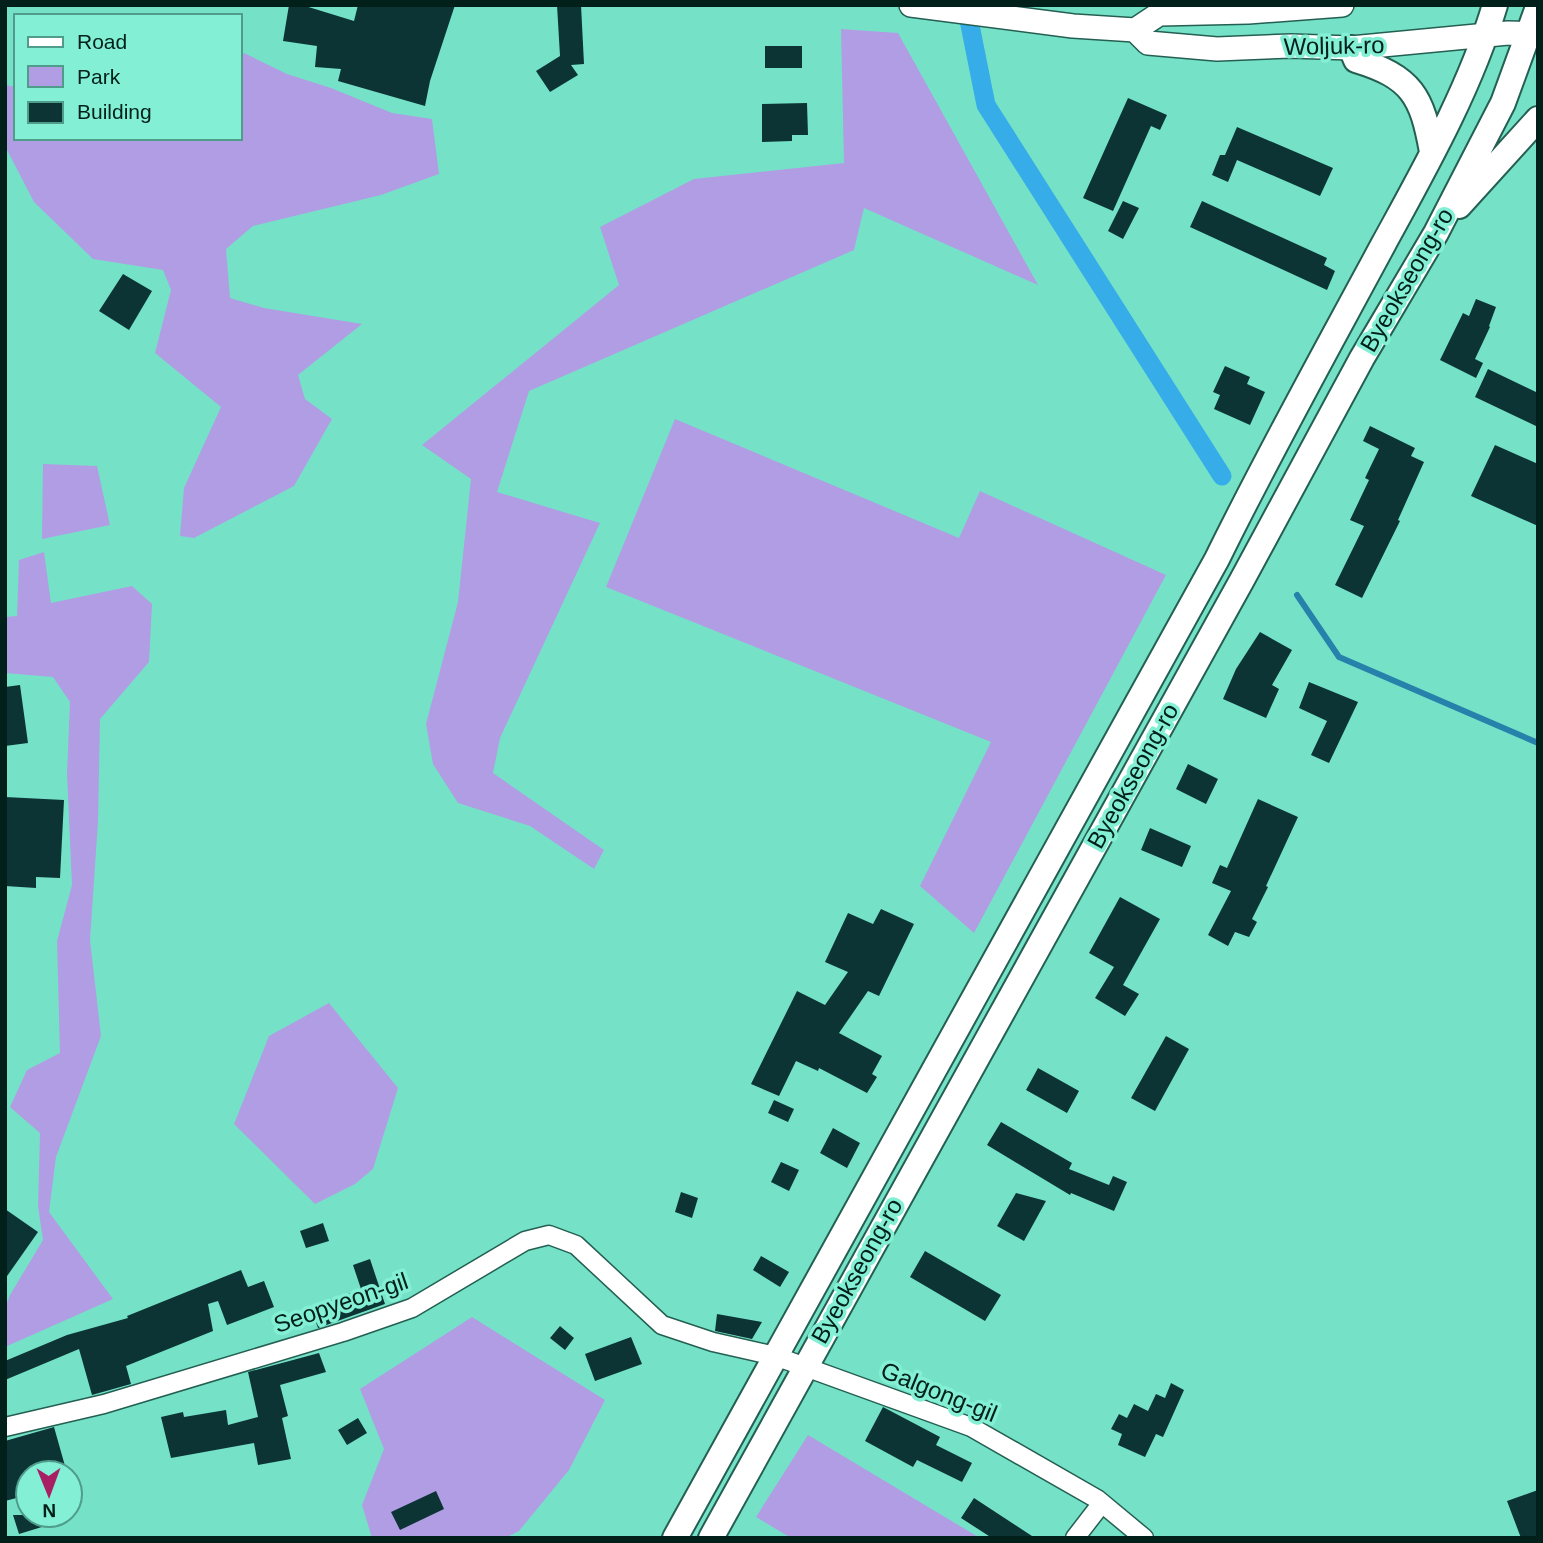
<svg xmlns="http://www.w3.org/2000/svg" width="1543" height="1543" viewBox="0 0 1543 1543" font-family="Helvetica,sans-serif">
	<rect width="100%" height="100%" fill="#75e2c8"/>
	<path fill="#b09de4" d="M841,29L898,33L1038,285L864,208L854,250L529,391L497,492L600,523L500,738L493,773L604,850L594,869L530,826L458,803L433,764L426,724L458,602L471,479L422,445L619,285L600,227L694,179L844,163Z
		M244,53L287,74L331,88L392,113L432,119L439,174L381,195L253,226L226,249L230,298L264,308L362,324L298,375L305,399L332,419L294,486L194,538L180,536L184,488L221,407L155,353L171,290L163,270L93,259L34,202L5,146V85L16,87V138H240V58Z
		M675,419L959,538L980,491L1166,575L974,933L920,886L991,742L606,587Z
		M43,464L97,466L110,525L42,539Z
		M44,552L51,603L132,586L152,604L149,662L100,719L98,822L90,940L101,1036L56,1157L49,1212L113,1299L5,1347V1308L10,1295L43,1240L38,1206L40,1133L10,1107L27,1070L60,1053L57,941L72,885L67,774L70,702L53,677L5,673V617L17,616L19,560Z
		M329,1003L398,1088L373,1169L355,1184L315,1204L234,1124L269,1036Z
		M472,1317L605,1400L569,1470L519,1531L505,1538H372L362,1505L384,1449L360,1389Z
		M808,1435L980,1538H791L756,1517Z"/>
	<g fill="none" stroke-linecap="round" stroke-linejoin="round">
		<path stroke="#2682aa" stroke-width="6" d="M1297,595L1339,657L1538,743"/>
		<path stroke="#36ace8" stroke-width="19" d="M966,5L986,105L1222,476"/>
	</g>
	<path fill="#0c3434" d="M289,5H302L354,21L358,5H455L430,81L425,106L338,81L341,69L315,67L317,46L283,41Z
		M557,5H581L584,64L571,65L578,75L550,92L536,71L560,56Z
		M765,46H802V68H765Z
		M1128,98L1167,115L1160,130L1151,126L1113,211L1083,198Z
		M807,103L808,135H792V141L762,142V104Z
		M1237,127L1333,168L1320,196L1237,160L1228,182L1212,175L1220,155H1225Z
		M1123,201L1139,208L1123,239L1108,231Z
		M1202,201L1327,258L1324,265L1335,271L1327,290L1190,227Z
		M123,274L152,291L129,330L99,311Z
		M1476,299L1496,307L1489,326L1490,327L1475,359L1483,363L1476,378L1440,360L1463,313L1469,316Z
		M1225,366L1250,377L1247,384L1265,392L1250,425L1214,409L1220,395L1213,392Z
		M1488,369L1538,393V427L1475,397Z
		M1370,426L1415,448L1411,456L1424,462L1398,520L1400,521L1362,598L1335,585L1364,526L1350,520L1369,480L1365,478L1379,449L1363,441Z
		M1495,445L1538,464V526L1471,496Z
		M1260,632L1292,650L1272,685L1279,689L1266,718L1223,699L1236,669Z
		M1309,682L1358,702L1329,763L1311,755L1327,721L1299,708Z
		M20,685L28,743L5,746V687Z
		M1188,764L1218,779L1206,804L1176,789Z
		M5,797L64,800L60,878L36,877V888L5,886Z
		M1258,799L1298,817L1266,886L1268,887L1252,919L1257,922L1249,937L1235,932L1228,946L1208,935L1231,891L1212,883L1220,865L1227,868Z
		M1150,828L1191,846L1182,867L1141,850Z
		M1120,897L1160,919L1123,985L1139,994L1125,1016L1095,998L1114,967L1089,953Z
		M881,909L914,924L879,996L868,991L839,1033L882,1056L872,1074L877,1077L867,1093L819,1068L818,1071L796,1061L779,1096L751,1084L797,991L825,1005L848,972L825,962L848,913L873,924Z
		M1166,1036L1189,1049L1155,1111L1131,1098Z
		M1038,1068L1079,1091L1067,1113L1026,1090Z
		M774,1100L794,1109L788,1122L768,1113Z
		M1001,1122L1072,1163L1069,1169L1109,1185L1113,1176L1127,1182L1114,1211L1071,1193L1070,1195L987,1145Z
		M833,1128L860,1143L847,1168L820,1153Z
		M781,1162L799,1170L789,1191L771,1182Z
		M681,1192L698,1198L692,1218L675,1212Z
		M1016,1193L1046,1201L1024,1241L997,1226Z
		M5,1209L38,1232L5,1279Z
		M323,1223L329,1241L306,1248L300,1231Z
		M925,1251L1001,1295L985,1321L910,1277Z
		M761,1256L789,1272L780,1287L753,1270Z
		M370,1259L385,1304L318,1328L311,1308L361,1289L353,1265Z
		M241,1270L248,1287L264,1281L274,1307L227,1325L218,1301L208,1304L213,1331L126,1366L131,1384L92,1395L79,1349L5,1380V1361L67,1335L128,1318L127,1316Z
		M717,1314L762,1322L752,1339L715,1331Z
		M560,1326L574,1338L565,1350L550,1338Z
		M631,1337L642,1364L595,1381L585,1354Z
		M319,1353L326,1372L280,1385L288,1416L282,1418L291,1459L258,1465L254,1443L171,1458L161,1417L183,1412L184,1417L226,1410L228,1425L258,1417L248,1372Z
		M1171,1383L1184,1390L1163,1437L1156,1434L1145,1457L1118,1445L1122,1434L1111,1429L1119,1414L1127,1418L1134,1404L1148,1411L1156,1394L1165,1398Z
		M883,1407L940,1437L936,1445L972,1463L962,1482L917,1460L913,1467L865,1441Z
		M358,1418L367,1433L347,1445L338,1430Z
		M54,1427L67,1473H28V1495L5,1501V1441Z
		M1538,1490V1538H1521L1507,1501Z
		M436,1491L444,1509L400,1530L391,1512Z
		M974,1498L1035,1538H992L961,1518Z
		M13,1515H68V1519L19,1534Z"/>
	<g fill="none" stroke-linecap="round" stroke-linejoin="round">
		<g stroke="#245f52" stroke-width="21">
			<path id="minor" d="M5,1427L104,1404L343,1332L412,1308L525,1241L549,1235L576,1245L662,1325L713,1342L775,1356L971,1427L1097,1499L1144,1538
				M1075,1538L1102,1503"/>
		</g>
		<g stroke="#245f52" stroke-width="26">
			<path id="tertiary" d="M911,5L1073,26L1135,30L1159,14L1248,12L1342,5
				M1135,30L1148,43L1217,49L1291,46L1351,48L1508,33L1538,34"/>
		</g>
		<g stroke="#245f52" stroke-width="28">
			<path id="secondary" d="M1351,48L1356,60C1412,77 1422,96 1432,152
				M1459,206L1538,119
				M675,1538L1217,559C1269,453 1327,349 1383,245C1425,168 1470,89 1495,5
				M711,1538L1242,580L1362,358L1436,233L1503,103L1538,7"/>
		</g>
		<g stroke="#245f52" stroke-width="32">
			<path id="primary" d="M1528,34L1538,31"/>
		</g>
		<use href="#minor" stroke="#fff" stroke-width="18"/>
		<use href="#tertiary" stroke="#fff" stroke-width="23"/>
		<use href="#secondary" stroke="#fff" stroke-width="24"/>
		<use href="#primary" stroke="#fff" stroke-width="28"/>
	</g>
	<g text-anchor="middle" stroke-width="7" stroke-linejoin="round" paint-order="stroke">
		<g font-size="24" fill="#002019" stroke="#83efd5">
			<text transform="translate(1334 46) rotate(-1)" y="8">Woljuk-ro</text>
			<text transform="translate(1407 280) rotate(-60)" y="8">Byeokseong-ro</text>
			<text transform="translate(1133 776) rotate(-61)" y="8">Byeokseong-ro</text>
			<text transform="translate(857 1271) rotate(-61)" y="8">Byeokseong-ro</text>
			<text transform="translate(341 1303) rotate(-19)" y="8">Seopyeon-gil</text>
			<text transform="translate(939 1392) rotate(22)" y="8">Galgong-gil</text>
		</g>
	</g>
	<rect width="1543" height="1543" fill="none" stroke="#002019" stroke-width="14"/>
	<rect x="14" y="14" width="228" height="126" fill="#83efd5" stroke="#4f9c8a" stroke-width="2"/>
	<rect x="28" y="37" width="35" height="10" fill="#ffffff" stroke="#4f9c8a" stroke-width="2"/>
	<text x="77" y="49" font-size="21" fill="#002019">Road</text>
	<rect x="28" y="66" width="35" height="21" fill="#b09de4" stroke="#4f9c8a" stroke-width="2"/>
	<text x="77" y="84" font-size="21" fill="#002019">Park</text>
	<rect x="28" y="102" width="35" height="21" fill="#0c3434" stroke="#4f9c8a" stroke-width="2"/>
	<text x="77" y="119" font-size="21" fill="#002019">Building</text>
	<g transform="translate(49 1494) rotate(179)"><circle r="33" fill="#83efd5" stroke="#4f9c8a" stroke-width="2"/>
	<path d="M0-5L12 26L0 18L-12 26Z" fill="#a91f64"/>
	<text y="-10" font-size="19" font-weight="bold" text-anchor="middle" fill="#002019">N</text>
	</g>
</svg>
